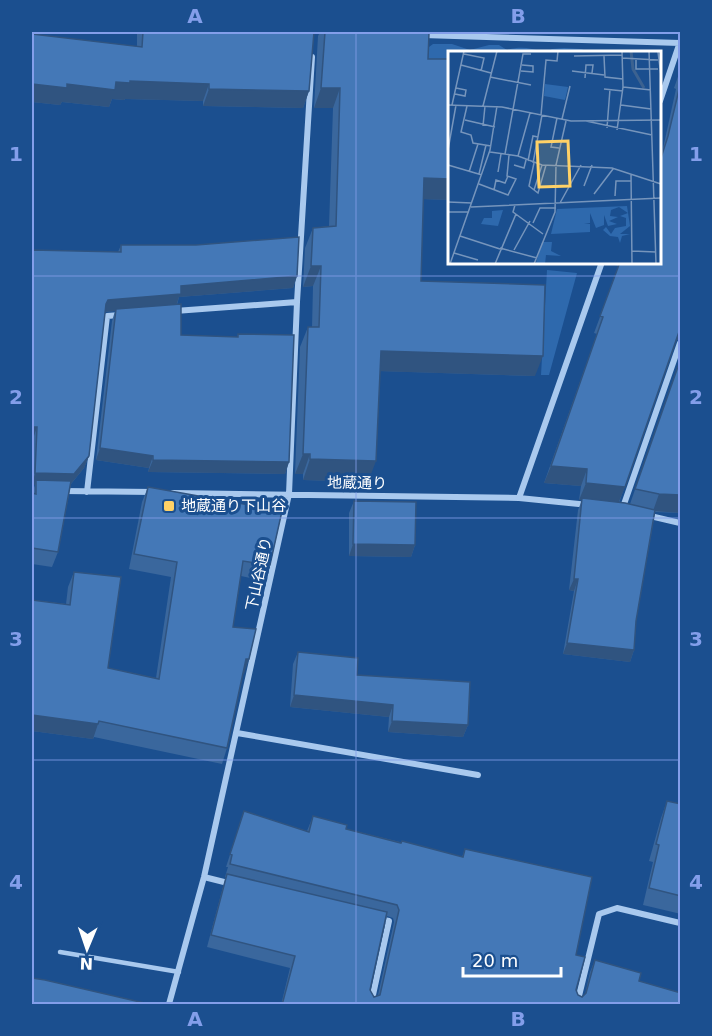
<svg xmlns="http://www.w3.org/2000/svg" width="712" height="1036" viewBox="0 0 712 1036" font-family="'DejaVu Sans','Noto Sans JP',sans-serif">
	<rect width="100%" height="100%" fill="#1b4f8f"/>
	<path fill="#2e69ad" d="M433,44H452L470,50L489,45H499L507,50C521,46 530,48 543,52H450L449,72L424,61L425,50Z
		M564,48L581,49L589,52H548L552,49Z
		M547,270L577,273L549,375H541Z"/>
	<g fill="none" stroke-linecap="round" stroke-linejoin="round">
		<path stroke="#a9c9ee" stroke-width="4.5" d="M60,952L179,972"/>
		<path stroke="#a9c9ee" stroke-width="6" d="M423,35L680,43
			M660,101L680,42
			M175,311L297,302
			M62,491L154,492
			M87,492L107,316L120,315
			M173,493L519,498L589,505
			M519,498L602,262
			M622,510L680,343
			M646,515L680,523
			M237,733L478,775
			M204,877L232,884
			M169,1004L204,877L289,494L297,302L312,57
			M371,1004L389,921L379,919
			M577,1004L599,914L617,908L680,923"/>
	</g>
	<path fill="#3a679d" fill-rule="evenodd" d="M137,32H314L309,91L303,108L203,106V101L125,99L124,100L112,99L109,107L62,102L60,105L32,102L137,47Z
		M320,32H413L428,59H450V200L423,199L421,281L535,376L380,371L368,482L303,480V474H295L300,347L308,327H312L313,286L303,287L305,248L313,228L329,226L333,108H314L318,36Z
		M681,68V338L675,341L619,503L630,504L681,358V513L655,512L636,621L634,650L630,662L563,654L574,591L569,590L578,510L582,500H579L581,486L544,483L597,334L594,333L619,266L615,265L616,262H660L662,153L676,89L674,88Z
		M121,245L297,276L293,288L179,297L177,305L181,335L237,337L238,334L289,462L285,474L148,472L149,468L96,460L112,321L115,311L105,312L89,456L84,468L71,484L58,552L52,567L32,564V493L35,485H32L33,439H32V250L118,252Z
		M148,487L270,565L264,581L241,576L233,627L249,659L243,674L227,748L222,764L94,737L93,739L32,731V600L66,604L68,587L74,572L108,668L156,678L171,577L129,569L142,502Z
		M354,501L415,545L411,557L349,556V513Z
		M298,652L357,675L468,725L463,737L388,732L389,717L290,707L293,664Z
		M667,801L681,804V914L643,905L653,862L649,861L661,818Z
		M244,811L307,831L313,816L346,829L462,857L465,849L576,955V990L578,995L582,997L585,995L590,972L595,960L639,981L681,1005H281L290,968L207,947L223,887L226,877H225L228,867H226ZM387,916L393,918L394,922L378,995L374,997L370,990Z"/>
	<path fill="#305480" d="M130,81L209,84L203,101L125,99L124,100L112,99L109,107L62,102L60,105L32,102V84H67Z
		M321,88H340L333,108H314Z
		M209,89L309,91L303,108L203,106Z
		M424,178L450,179V200L417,199Z
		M311,266H321L313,286L303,287Z
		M297,276L293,288L179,297L176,306L104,312L106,304L108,300L181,286Z
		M681,326V338L675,341Z
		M381,351L543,356L535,376L374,371Z
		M32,427H37L33,439H32Z
		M100,448L153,456L149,468L96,460Z
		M303,454H310L303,474H295Z
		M89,456L84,468L70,485L36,480L35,485H32L35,473Z
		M310,459L376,461L368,482L303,480Z
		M153,460L289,462L285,474L148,472Z
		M551,466L587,469L581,486L544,483Z
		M586,483L625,487L618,504L579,500Z
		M659,494L681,495V513L653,511Z
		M353,544L415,545L411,557L349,556Z
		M574,579H578L574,591L569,590Z
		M567,643L634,650L630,662L563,654Z
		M246,659H249L244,674H241Z
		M294,695L393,705L389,717L290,707Z
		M32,715L98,724L93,739L32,731Z
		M392,721L468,725L463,737L388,732Z"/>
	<path fill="#4478b7" stroke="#305480" stroke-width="1.5" d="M143,32H314L309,91L209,89V84L130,81V83L116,82L115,90L67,84V88L32,84V34L142,47Z
		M325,32H413V33H429L428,59H450V179L424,178L421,281L545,285L543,356L381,351L376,461L310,459V454H303L308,327H319L321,266H311L313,228L336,226L340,88H321Z
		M681,81V326L625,487L586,483L587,469L551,466L603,317L600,316L620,262H660V161L668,136Z
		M299,237L297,276L181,286V294L108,300L106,304L89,456L74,474L35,473L37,427H32V250L121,252V245H196Z
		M181,304V335L238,337V334L294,335L289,462L153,460V456L100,448L116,309Z
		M681,358V495L659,494L635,489Z
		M36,480L71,481L58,552L32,548V493L36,494Z
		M148,487L282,511L270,565L243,561L233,627L256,629L249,659H246L227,748L99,721L98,724L32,715V600L70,605L74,572L121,577L108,668L159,679L177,562L134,554Z
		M582,498L625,503L655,510L636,621L634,650L567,643L578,579H574Z
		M354,501L416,502L415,545L353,544Z
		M298,652L358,658L357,675L470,682L468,725L392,721L393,705L294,695Z
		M667,801L681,804V896L649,888L659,845L656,844Z
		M244,811L309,832L313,816L347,825L346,829L401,843L402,841L463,857L465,849L592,877L576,955L585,957L576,990L578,995L582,997L586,993L595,960L641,973L639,981L681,993V1005H282L295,956L211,935L227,874L387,912L370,990L374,997L380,995L399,910L397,905L230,864L232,855L230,854Z
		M32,978L45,980L153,1005H32Z"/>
	<path fill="none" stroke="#839eea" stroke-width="1.5" stroke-opacity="0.55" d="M356,32V1004M32,276H680M32,518H680M32,760H680"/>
	<rect fill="#ffd166" stroke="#1b4f8f" stroke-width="2" x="163" y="500" width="12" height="12" rx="3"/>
	<g text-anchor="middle" stroke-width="6" stroke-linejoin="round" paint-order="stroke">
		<g font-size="15" fill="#fff" stroke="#1b4f8f">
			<text transform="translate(357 483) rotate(1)" y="5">地蔵通り</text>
			<text transform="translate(259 574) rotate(-78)" y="5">下山谷通り</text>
		</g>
		<g font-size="15" fill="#fff" stroke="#1b4f8f" text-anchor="start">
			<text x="181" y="511">地蔵通り下山谷</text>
		</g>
	</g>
	<g transform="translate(448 51)">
		<rect width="213" height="213" fill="#1b4f8f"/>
		<path d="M97,33L120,36L117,49L96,45ZM179,155L182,175L172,183H182L174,185L172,192L170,186L162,185L155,179L158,176L163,183L167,177L178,175V167L172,165L180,162L171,156L163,159L162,165L170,166L161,170L169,173L160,175L156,164V174L148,177L142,162V172H136L142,173V181L103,183L109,158ZM55,159L50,175L33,173L36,167H44V160ZM94,191H104L103,200L113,205L98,204L97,213L88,212Z" fill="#2e69ad"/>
		<path fill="none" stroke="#3c6290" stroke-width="3" d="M183,0L185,18L196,37"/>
		<path fill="none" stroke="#7695bc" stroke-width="1.5" d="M201,0L208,213M210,1L213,25M16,3L36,7L33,20M126,5L174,4M156,5L157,26L175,28M174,7L210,9M188,9V18H210M13,14L43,22M73,20L85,21V15L74,14M124,20L156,24M42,26L83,34M137,27L138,14H145L144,22M175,36L203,39M156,38L175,40M7,43L17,45L18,39L8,37M0,54L54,56L123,70L213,69M4,54L16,0M173,54L203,58M19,55L13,81L23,84L25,92L43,95M35,55L49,0M93,64L98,9L109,10L110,0M109,67L103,96L111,97M114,68L122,35M17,69L47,76M138,70L204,84M35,75L37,55M159,77L162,38M169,79L175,36L174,0M0,99L8,54M42,101L70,105L94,114L164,117L213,133M57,103L75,3H83M70,105L82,62M80,110L85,85L90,86M85,112L94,64M86,112L81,135L90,142L98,114M0,114L34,124M66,114L76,117L78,109M21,121L30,93M50,121L53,103M31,123L38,94M183,123L184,213M31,133L60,144L68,128L59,125L61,104M136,135L144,114M46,139L48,129L57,132L60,125M86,139L94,114M146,143L165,118M167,145L168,130H183M0,151L24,152M112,152L133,114M67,154L65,161L95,183M23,156L213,147M0,161H21M85,172L92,157H108M12,185L52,198M52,197L89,207M66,199L82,170M184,200L208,201M6,202L30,209M2,213L42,99L49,55M47,213L68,163M86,213L107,161L108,114L118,70"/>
		<path fill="#ffd166" fill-opacity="0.15" stroke="#ffd166" stroke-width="3" d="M120,90L122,135L91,136L89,91Z"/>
		<rect width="213" height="213" fill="none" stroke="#fff" stroke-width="3"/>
	</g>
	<rect width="712" height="1036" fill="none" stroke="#1b4f8f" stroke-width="66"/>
	<g transform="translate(87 949) rotate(182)" stroke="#1b4f8f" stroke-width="4.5" paint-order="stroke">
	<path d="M0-4.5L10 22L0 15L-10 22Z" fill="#ffffff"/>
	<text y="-9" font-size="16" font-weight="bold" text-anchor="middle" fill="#ffffff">N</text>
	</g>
	<path d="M463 967v9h98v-9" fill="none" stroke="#ffffff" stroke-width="3"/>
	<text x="472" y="967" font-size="18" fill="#ffffff" stroke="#1b4f8f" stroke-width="4.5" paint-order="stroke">20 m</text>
	<rect x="33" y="33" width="646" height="970" fill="none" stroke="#839eea" stroke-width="2"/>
	<g font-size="20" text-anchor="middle" font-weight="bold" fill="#839eea">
		<text x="195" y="23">A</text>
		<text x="518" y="23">B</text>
		<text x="16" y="161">1</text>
		<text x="696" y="161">1</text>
		<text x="16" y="404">2</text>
		<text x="696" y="404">2</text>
		<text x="16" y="646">3</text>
		<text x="696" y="646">3</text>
		<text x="16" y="889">4</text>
		<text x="696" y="889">4</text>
		<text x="195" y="1026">A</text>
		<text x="518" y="1026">B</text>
	</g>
</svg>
